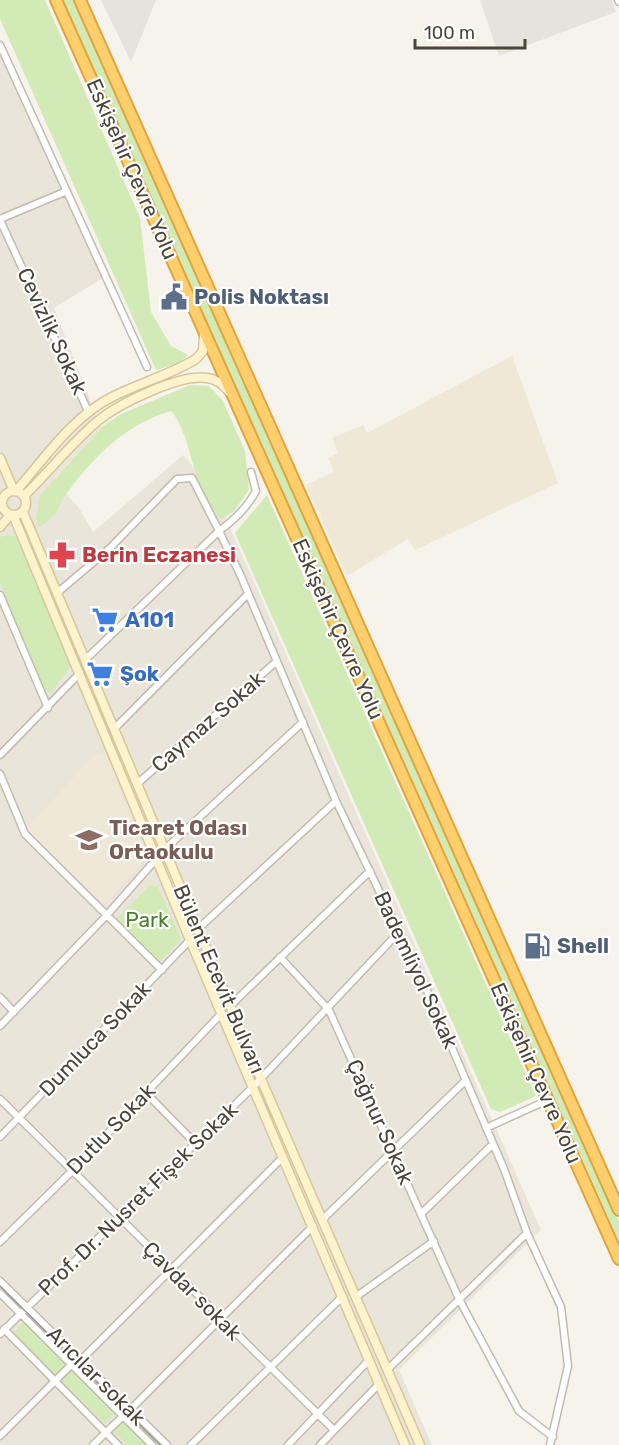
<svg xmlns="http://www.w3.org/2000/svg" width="619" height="1445" viewBox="0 0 619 1445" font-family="Rubik,sans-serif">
	<rect width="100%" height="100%" fill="#f6f3ec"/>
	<path fill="#eae5da" d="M0,42L51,167L106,276L54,308L101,428L53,480L79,508L93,532L183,455L213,489L541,1230L399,1370L432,1445H0Z"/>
	<path fill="#e6e2dd" d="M101,0H156L131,62Z
		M480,0H612L616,12L499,56Z"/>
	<path fill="#efe8d6" d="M512,356L558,483L415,550L408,539L347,576L306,485L334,472L328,458L338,453L332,438L363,425L367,433Z
		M105,752L145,852L142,864L104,905L26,828L96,754Z"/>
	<path fill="#d2eab5" d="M0,0H45L140,218L151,312L171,346L188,355L179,363L156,370L0,19Z
		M63,0H73L619,1222V1241Z
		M190,385L209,386L223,401L245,451L249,490L234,511L222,519C196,510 192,431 171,411C127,424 97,453 70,489C57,505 58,517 39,527L36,519L40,495L103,426L121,414Z
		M267,495L536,1096L500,1112L491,1109L235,533Z
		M9,535L16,537L71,666L51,693L44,690L0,583V537Z
		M150,885L158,887L181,939L158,963L115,920Z
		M24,1321L66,1363L55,1375L14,1333Z
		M73,1368L116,1411L105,1423L61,1380Z
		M123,1419L149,1445H127L112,1430Z"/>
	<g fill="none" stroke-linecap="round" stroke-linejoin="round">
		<g stroke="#c2bbae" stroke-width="9">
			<path id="street" d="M618,0L619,2
				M0,45L147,367
				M0,219L67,191
				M0,220L88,411
				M251,472L256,491C247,508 234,520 219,531L240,574L336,801L431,999L504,1169L527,1233L388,1369
				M57,593L109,549L177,479L192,478L219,531L85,660
				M0,595L48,708
				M115,728L248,594
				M0,755L80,673
				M0,774L25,834L162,970
				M138,783L277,661
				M199,928L336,801
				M280,957L329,1010L460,1301L519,1411L553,1437
				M0,997L14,1012
				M230,1006L370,871
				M0,1026L107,915L165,849L303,722
				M146,1093L196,1144
				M0,1099L334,1430
				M486,1128L548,1100
				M0,1137L190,940
				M421,1214L493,1144
				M323,1219L466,1080
				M527,1233L561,1307L568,1366L550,1445
				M0,1242L72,1171L221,1014
				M0,1281L167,1445
				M0,1293L152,1445
				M357,1296L434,1241
				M4,1329L118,1445
				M0,1334L253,1087L399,932
				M81,1360L282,1158
				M130,1410L313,1226
				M0,1436L72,1364
				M93,1445L123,1416
				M191,1445L343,1296
				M288,1445L369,1360
				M320,1445L379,1384"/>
		</g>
		<g stroke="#d6c79b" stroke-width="11">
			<path id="secondary" d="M0,458L14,491
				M2 503a12 12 0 1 1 24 0a12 12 0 1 1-24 0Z
				M16,491C45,458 72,417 112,397C139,383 170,375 196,359L203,351L204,334
				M24,496C50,471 72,442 99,420C120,403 180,374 207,378C217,379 223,384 229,392
				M23,512L261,1079L420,1445
				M13,515L190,940L405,1445
				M0,527L10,515"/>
		</g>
		<g stroke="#e0a43c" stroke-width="14">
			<path id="highway" d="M56,0L619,1259
				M80,0L619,1210"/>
		</g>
		<use href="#street" stroke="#fff" stroke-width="6"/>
		<use href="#secondary" stroke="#fff3cd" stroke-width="8"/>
		<use href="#highway" stroke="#ffcf6e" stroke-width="10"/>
		<path stroke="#9a9a9a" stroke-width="1.5" d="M0,1286L160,1445"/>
	</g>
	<defs>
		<g id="civic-bare" transform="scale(2.07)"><path d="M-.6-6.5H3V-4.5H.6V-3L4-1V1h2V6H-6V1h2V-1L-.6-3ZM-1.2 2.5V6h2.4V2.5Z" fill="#5c6f8a" stroke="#fff" stroke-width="2.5" paint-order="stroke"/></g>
		<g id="pharmacy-bare" transform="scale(2.07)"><path d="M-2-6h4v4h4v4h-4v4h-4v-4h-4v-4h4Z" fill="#e0444e" stroke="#fff" stroke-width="2.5" paint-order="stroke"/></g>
		<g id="supermarket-bare" transform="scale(2.07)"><path d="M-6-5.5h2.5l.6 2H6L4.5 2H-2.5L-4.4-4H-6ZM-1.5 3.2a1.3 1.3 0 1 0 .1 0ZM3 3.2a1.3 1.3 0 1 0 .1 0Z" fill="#3f7fe0" stroke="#fff" stroke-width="2.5" paint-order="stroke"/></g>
		<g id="school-bare" transform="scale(2.07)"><path d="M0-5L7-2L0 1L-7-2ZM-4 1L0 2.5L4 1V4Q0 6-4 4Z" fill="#8d6e63" stroke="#fff" stroke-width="2.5" paint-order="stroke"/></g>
		<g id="fuel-bare" transform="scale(2.07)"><path d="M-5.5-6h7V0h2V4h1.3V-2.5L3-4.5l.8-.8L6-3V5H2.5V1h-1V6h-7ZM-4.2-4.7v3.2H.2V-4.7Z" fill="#5c6f8a" stroke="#fff" stroke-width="2.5" paint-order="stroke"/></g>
	</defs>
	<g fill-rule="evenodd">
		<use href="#civic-bare" x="174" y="297"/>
		<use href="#pharmacy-bare" x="62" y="555"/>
		<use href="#supermarket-bare" x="105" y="620"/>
		<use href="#supermarket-bare" x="100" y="674"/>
		<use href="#school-bare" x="89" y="840"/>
		<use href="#fuel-bare" x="537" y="946"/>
	</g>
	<g text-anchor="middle" stroke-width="4.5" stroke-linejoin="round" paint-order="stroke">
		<g font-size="21" fill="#4b4439" stroke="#fff">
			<text transform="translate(132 169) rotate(66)" y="7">Eskişehir Çevre Yolu</text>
			<text transform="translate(52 331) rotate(65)" y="7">Cevizlik Sokak</text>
			<text transform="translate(338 629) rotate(66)" y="7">Eskişehir Çevre Yolu</text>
			<text transform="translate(208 722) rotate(-41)" y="7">Caymaz Sokak</text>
			<text transform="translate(416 970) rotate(65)" y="7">Bademliyol Sokak</text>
			<text transform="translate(219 979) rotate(67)" y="7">Bülent Ecevit Bulvarı</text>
			<text transform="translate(95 1039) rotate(-46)" y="7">Dumluca Sokak</text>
			<text transform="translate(536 1073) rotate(66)" y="7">Eskişehir Çevre Yolu</text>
			<text transform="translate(380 1122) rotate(66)" y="7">Çağnur Sokak</text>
			<text transform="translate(111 1129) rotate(-46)" y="7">Dutlu Sokak</text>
			<text transform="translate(138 1199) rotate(-44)" y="7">Prof. Dr. Nusret Fişek Sokak</text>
			<text transform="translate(192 1291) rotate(45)" y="7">Çavdar sokak</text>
			<text transform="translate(96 1376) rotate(45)" y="7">Arıcılar sokak</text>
		</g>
		<g font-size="21" font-weight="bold" fill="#4e5e75" stroke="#fff" text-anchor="start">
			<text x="194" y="304">Polis Noktası</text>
			<text x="557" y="953">Shell</text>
		</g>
		<g font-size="21" font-weight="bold" fill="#be3a42" stroke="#fff" text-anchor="start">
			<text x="82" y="562">Berin Eczanesi</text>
		</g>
		<g font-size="21" font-weight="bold" fill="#366cbe" stroke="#fff" text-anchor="start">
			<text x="125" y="627">A101</text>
			<text x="120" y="681">Şok</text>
		</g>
		<g font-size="21" font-weight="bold" fill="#785e54" stroke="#fff" text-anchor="start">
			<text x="109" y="835">Ticaret Odası<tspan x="109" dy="24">Ortaokulu</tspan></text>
		</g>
		<g font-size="21" fill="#4a7f2a" stroke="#fff">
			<text x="147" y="927">Park</text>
		</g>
	</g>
	<path d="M415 39v9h110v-9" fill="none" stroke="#4b4439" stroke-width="3"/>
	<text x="424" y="39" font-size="18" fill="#4b4439" stroke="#ffffff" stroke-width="4.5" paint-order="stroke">100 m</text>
</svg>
